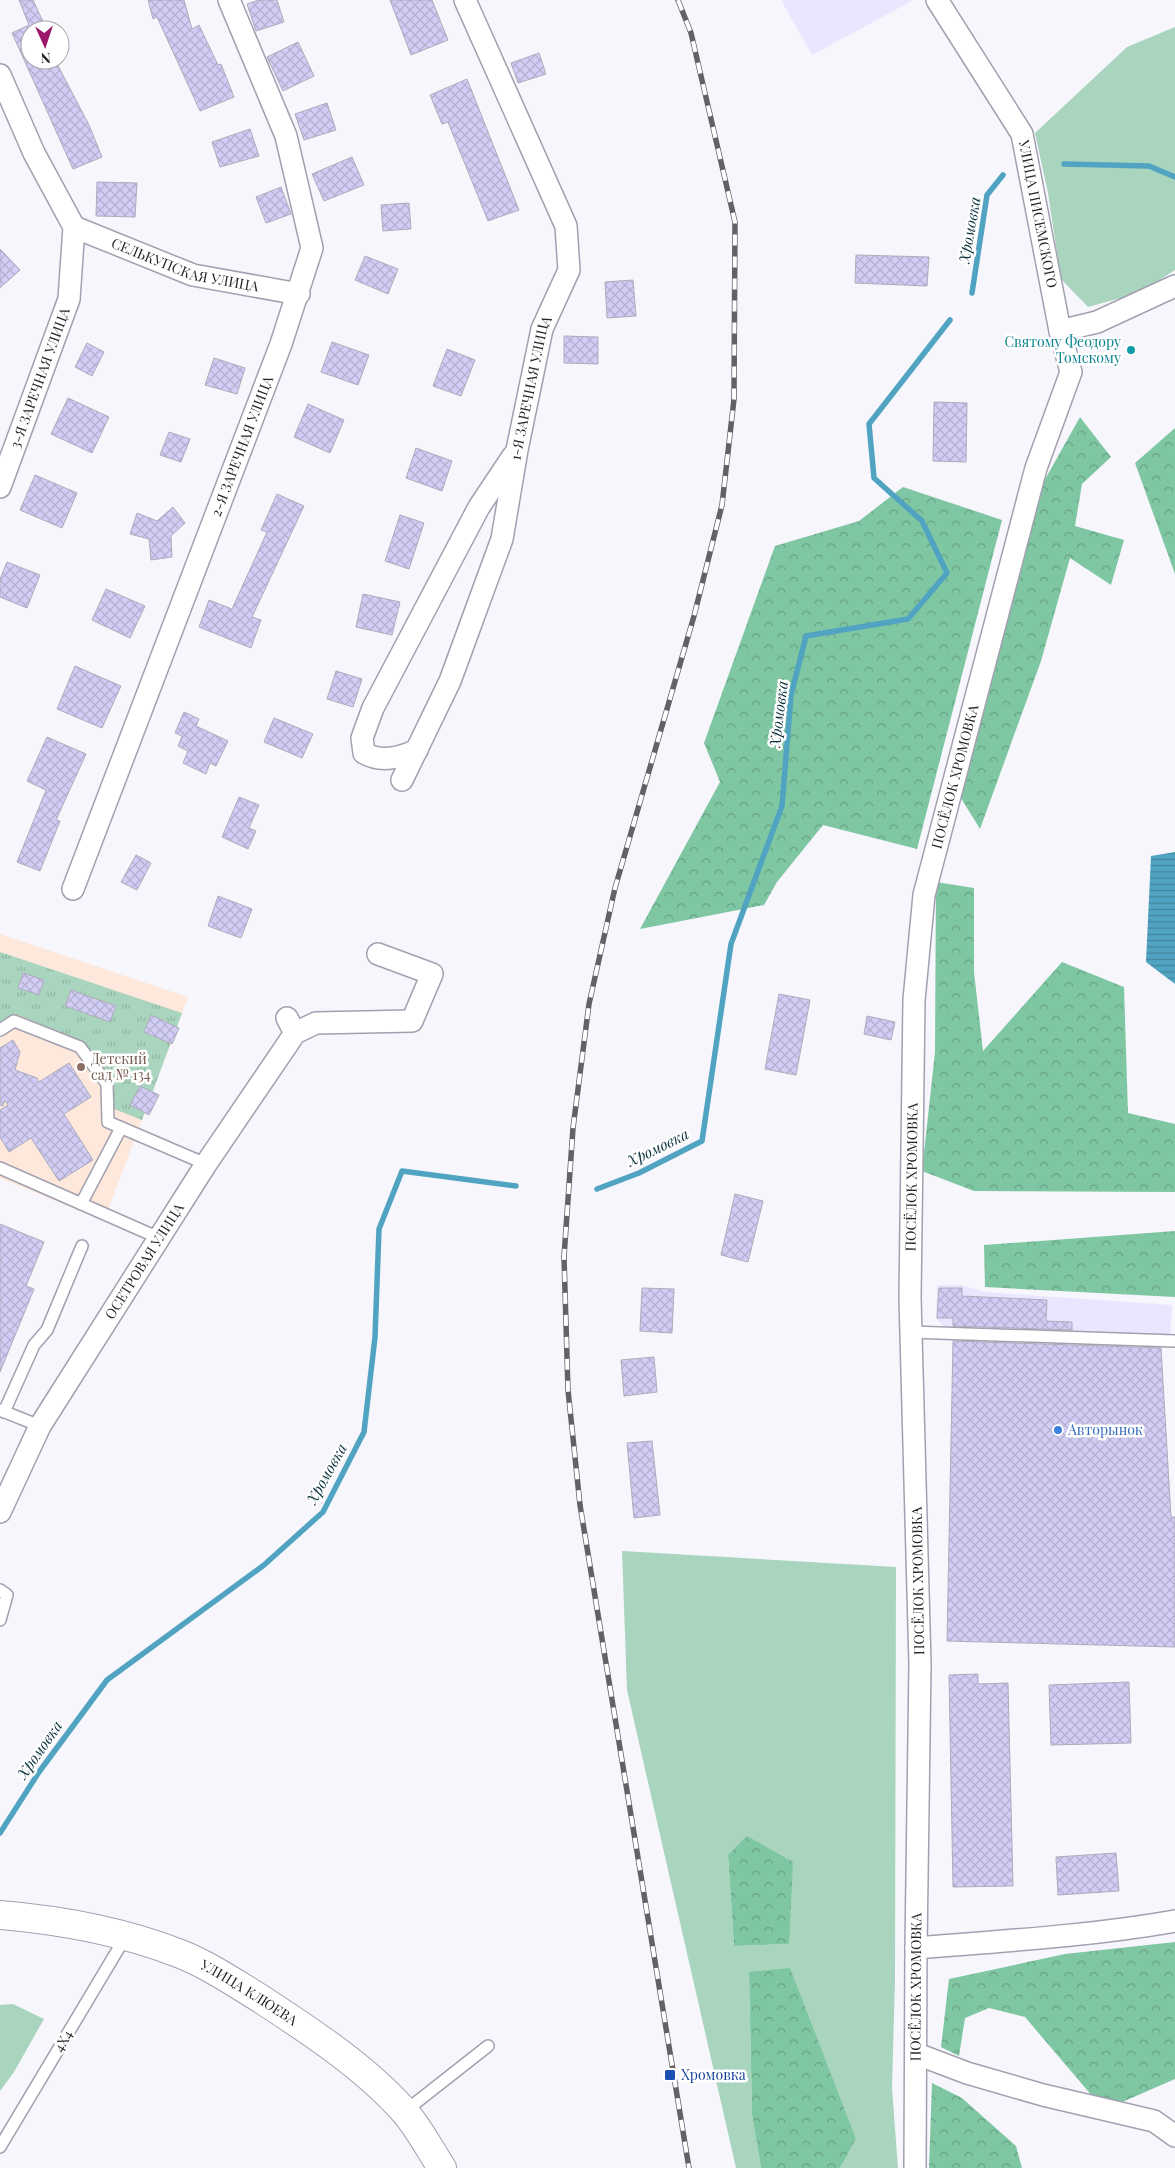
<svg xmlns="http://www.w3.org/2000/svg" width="1175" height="2168" viewBox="0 0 1175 2168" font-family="'Playfair Display',serif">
	<defs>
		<pattern id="forest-crowns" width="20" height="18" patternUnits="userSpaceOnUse" patternTransform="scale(1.25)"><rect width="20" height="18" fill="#7fc7a2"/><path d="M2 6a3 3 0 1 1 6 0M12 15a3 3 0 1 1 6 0" fill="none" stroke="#68a184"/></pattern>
		<pattern id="park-tufts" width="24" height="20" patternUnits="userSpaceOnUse" patternTransform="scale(1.25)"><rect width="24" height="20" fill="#a9d4bd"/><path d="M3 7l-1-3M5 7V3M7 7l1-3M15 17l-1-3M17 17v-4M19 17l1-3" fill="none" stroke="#91b6a2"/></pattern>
		<pattern id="water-rules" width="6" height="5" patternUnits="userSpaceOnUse" patternTransform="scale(1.25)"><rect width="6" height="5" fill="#51a4c1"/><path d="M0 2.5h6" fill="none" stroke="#43859d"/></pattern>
		<pattern id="building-cross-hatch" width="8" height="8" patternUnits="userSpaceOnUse" patternTransform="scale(1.25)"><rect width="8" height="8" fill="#d1cdf4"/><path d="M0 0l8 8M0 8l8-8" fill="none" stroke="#b3b0d1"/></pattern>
	</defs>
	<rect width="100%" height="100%" fill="#f7f6fd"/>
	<path fill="#e9e7ff" d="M781,0H911L912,1L812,55Z
		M937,1285H961L985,1292L1172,1305L1170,1339L952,1331L942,1325L936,1318Z"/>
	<path fill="#fee8db" d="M0,934L188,997L104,1221L0,1178Z"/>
	<path fill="#a9d4bd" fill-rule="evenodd" d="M1175,27V270L1139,293L1088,307L1061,279L1048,193L1035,133L1127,47Z
		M622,1551L896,1567L895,1980L892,2088L898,2168H840L856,2139L749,1972L752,2115L761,2168H736L627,1690ZM728,1855L789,1944L734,1946Z
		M13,2004L44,2019L14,2072L0,2091V2005Z"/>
	<path fill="url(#forest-crowns)" d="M1080,417L1111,457L1082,484L1075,526L1124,540L1111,585L1070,558L1041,661L980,829L956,790L1043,483Z
		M1175,428V574L1135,463Z
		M903,487L1002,520L917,849L823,825L777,882L764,905L640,929L720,782L704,743L775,546L859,521Z
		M936,882L974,888V972L983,1051L1062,962L1124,987L1128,1113L1175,1124V1192L974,1191L922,1171L935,1052Z
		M1175,1231V1297L985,1287L984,1245Z
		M747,1836L793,1862L789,1944L734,1946L728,1855Z
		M1175,1942V2079L1104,2110L1025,2017L989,2008L965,2018L959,2056L941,2047L949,1979L1065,1954Z
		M790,1968L856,2139L840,2168H761L752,2115L749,1972Z
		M932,2083L962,2098L1016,2146L1022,2168H929Z"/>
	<path fill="url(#park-tufts)" d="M0,952L182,1013L142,1120L114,1109L112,1081L84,1043L18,1015L0,1025Z"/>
	<path fill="url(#water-rules)" d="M1175,852V984L1146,962L1151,856Z"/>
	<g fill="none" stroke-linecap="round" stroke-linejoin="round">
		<path stroke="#51a4c1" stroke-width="5.5" d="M1064,164L1149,166L1175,177
			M972,293L987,195L1003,175
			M597,1189L639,1173L702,1141L731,944L782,806L791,695L806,636L908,619L947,573L922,521L874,478L869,424L950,320
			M0,1833L39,1772L107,1680L264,1565L323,1512L364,1432L375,1337L379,1229L402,1171L516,1186"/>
	</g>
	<path fill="url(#building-cross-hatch)" stroke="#adacbb" d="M19,0H33L47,30L30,28V60H55L89,125L102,157L73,169L12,33L29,25Z
		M148,0H184L192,29L199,25L218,65L221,64L234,97L200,111L157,17L153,19Z
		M259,0H277L284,22L256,31L247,4Z
		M390,0H432L448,40L411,55Z
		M298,42L314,76L283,91L267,57Z
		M539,53L546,74L518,83L511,63Z
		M467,79L519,210L488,221L448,122L442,124L430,95Z
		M327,103L336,130L304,140L295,114Z
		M250,129L259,156L220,167L212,142Z
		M352,157L364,185L324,201L312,174Z
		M97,182L137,183L135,217L96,216Z
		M281,187L291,214L266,223L256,197Z
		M409,203L411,229L383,231L381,205Z
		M0,249L20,270L0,288Z
		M856,255L929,257L927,286L855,283Z
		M365,256L398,269L388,294L355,280Z
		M633,280L636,316L607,318L605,282Z
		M564,336L598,337V364L564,363Z
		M332,342L369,355L358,385L321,372Z
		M87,343L104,352L92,376L75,367Z
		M447,349L475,360L461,396L433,386Z
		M214,358L245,368L237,394L205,385Z
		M68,398L109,417L92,453L51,434Z
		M934,402L967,403L966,462L933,461Z
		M308,404L344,420L330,453L294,437Z
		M169,432L190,439L181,462L160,455Z
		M416,448L452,461L442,491L406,478Z
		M35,475L77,493L62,528L20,510Z
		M277,494L304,506L252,617L261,620L251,648L199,627L209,600L232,609L267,532L261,530Z
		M173,507L185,523L171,536L172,557L151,560L149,539L130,534L137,513L157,521Z
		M400,515L424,523L409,569L385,561Z
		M7,562L40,575L27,608L0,597V579Z
		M106,589L145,606L130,638L92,620Z
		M363,594L400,602L392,635L356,627Z
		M75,666L121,686L102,728L57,709Z
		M336,671L362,679L353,707L327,699Z
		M184,712L199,719L196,726L228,741L216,766L210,763L206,774L183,763L188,751L178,746L182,736L175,733Z
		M274,718L313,734L302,758L264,742Z
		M47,737L86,754L56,820L60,821L40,871L17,862L46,790L27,781Z
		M239,797L259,805L249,828L256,831L248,849L222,837Z
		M136,855L151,863L137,890L121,882Z
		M218,896L252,909L241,938L208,926Z
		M23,973L44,980L39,995L18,988Z
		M71,990L116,1006L110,1022L65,1006Z
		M779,994L810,1000L796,1075L765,1069Z
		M151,1015L179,1028L172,1044L144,1032Z
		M867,1016L895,1022L891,1040L864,1034Z
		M13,1040L20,1052L15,1070L37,1078L39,1082L69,1063L91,1097L64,1114L93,1160L59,1181L31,1138L9,1152L0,1137V1110L8,1105L5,1100L3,1106L0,1105V1048Z
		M140,1086L159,1095L149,1115L130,1105Z
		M735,1194L763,1201L748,1262L721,1255Z
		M0,1224L44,1242L26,1286L34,1289L0,1372Z
		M642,1288L674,1289L672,1333L640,1331Z
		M939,1288H962V1296L1047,1300L1046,1321L1072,1322V1330L953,1326V1318H937Z
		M953,1341L1161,1348L1171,1517H1175V1647L947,1641Z
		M654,1357L657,1392L624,1396L621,1360Z
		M652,1441L660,1515L634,1518L627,1443Z
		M978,1674V1684L1008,1683L1013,1886L953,1887L949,1675Z
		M1129,1682L1131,1743L1051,1745L1049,1685Z
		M1116,1853L1119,1891L1058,1895L1056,1857Z"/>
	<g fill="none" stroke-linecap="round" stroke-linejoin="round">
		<g stroke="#a2a0b0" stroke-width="14">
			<path id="service" d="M0,1030L14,1021L80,1047L107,1084L108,1122L206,1164
				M0,1168L159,1238
				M81,1204L121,1128
				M911,1332L1175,1341
				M0,1410L40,1426
				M4,1412L34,1345L47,1330L82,1246
				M0,1590L7,1595L0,1620
				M404,2112L488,2046
				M0,2147L126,1936"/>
		</g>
		<g stroke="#a2a0b0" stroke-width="24">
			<g id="minor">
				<path d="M0,75L34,153L74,227L69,299L0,487"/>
				<path id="s1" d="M74,227L193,275L299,294"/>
				<path d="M1060,331L1097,322L1175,286"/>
				<path d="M417,750C400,758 381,763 364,753L362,738L373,708L479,507L513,456"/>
				<path id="s2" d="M402,780L450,681L502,539L517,450L542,329L569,270L566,226L465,0"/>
				<path id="s3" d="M73,889L281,344L312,248L286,136L229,0"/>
				<path d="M295,1033L316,1023L412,1021L432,974L378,954"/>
				<path id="s4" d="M0,1512L40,1426L206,1164L295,1033L287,1018"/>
				<path d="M916,1948C1002,1941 1090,1936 1175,1921"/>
				<path d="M917,2054L967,2073L1043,2095L1154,2121L1175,2136"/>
				<path id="s5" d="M915,2168L916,1948L920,1664L910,1298L914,1000L924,895L1036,468L1071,372L1060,331L1022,134L937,0"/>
			</g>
		</g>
		<g stroke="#a2a0b0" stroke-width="30">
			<g id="primary">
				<path id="s6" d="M0,1915C60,1920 121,1931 178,1953C207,1964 235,1983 261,1999C310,2031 365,2067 404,2111C419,2128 430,2150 442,2168"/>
			</g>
		</g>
		<use href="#service" stroke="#fff" stroke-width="11"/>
		<use href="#minor" stroke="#fff" stroke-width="21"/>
		<use href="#primary" stroke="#fff" stroke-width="28"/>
		<g stroke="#626167" stroke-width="5.5">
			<path id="rail" d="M678,0L691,33L735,222L734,399L722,505L694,616L615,888L589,1004L573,1128L564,1257L568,1390L580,1505L689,2168"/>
		</g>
		<use href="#rail" stroke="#fff" stroke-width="4" stroke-dasharray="11" stroke-linecap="butt"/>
	</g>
	<circle fill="#0f9aa8" stroke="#fff" stroke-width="2" cx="1131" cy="350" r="5"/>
	<circle fill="#8d6e63" stroke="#fff" stroke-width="2" cx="81" cy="1067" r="5"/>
	<circle fill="#3f7fe0" stroke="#fff" stroke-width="2" cx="1058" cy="1430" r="5"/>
	<rect fill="#1a4fb4" stroke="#fff" stroke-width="2" x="664" y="2069" width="12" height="12" rx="2.5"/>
	<g text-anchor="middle" stroke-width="5" stroke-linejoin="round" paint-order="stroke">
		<g font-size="14" fill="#242329" stroke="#fff">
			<text transform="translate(1038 214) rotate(79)" y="5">УЛИЦА ПИСЕМСКОГО</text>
			<text dy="5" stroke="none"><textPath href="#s1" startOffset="118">СЕЛЬКУПСКАЯ УЛИЦА</textPath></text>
			<text transform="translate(40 378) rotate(-70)" y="5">3-Я ЗАРЕЧНАЯ УЛИЦА</text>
			<text dy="5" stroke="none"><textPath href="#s2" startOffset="415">1-Я ЗАРЕЧНАЯ УЛИЦА</textPath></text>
			<text dy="5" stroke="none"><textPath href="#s3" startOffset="474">2-Я ЗАРЕЧНАЯ УЛИЦА</textPath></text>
			<text dy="5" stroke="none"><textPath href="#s5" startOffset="1396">ПОСЁЛОК ХРОМОВКА</textPath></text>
			<text dy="5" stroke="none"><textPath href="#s5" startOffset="991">ПОСЁЛОК ХРОМОВКА</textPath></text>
			<text dy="5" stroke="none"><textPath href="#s4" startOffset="290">ОСЕТРОВАЯ УЛИЦА</textPath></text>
			<text transform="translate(918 1581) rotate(-91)" y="5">ПОСЁЛОК ХРОМОВКА</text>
			<text dy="5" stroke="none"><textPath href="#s5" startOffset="181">ПОСЁЛОК ХРОМОВКА</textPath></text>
			<text dy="5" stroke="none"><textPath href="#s6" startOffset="264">УЛИЦА КЛЮЕВА</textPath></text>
			<text transform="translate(63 2041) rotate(-59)" y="5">4X4</text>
		</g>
		<g font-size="14" fill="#0d838f" stroke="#fff" text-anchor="end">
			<text x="1121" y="347">Святому Феодору<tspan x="1121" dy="16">Томскому</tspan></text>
		</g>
		<g font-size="14" fill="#785e54" stroke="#fff" text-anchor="start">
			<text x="91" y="1064">Детский<tspan x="91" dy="16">сад № 134</tspan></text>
		</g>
		<g font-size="14" fill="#366cbe" stroke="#fff" text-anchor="start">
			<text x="1068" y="1435">Авторынок</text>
		</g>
		<g font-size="14" fill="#164399" stroke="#fff" text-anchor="start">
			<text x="681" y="2080">Хромовка</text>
		</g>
		<g font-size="15" font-style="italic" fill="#08303d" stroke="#fff">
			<text transform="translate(970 230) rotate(-80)" y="5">Хромовка</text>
			<text transform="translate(779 714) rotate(-83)" y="5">Хромовка</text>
			<text transform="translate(658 1148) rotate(-26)" y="5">Хромовка</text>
			<text transform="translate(327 1474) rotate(-61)" y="5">Хромовка</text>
			<text transform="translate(40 1750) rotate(-55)" y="5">Хромовка</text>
		</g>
	</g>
	<g transform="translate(45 45) rotate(177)"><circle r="24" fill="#ffffff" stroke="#a7a7a9"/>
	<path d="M0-4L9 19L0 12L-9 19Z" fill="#9c1769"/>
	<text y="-8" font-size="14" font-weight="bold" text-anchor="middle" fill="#242329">N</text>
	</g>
</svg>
